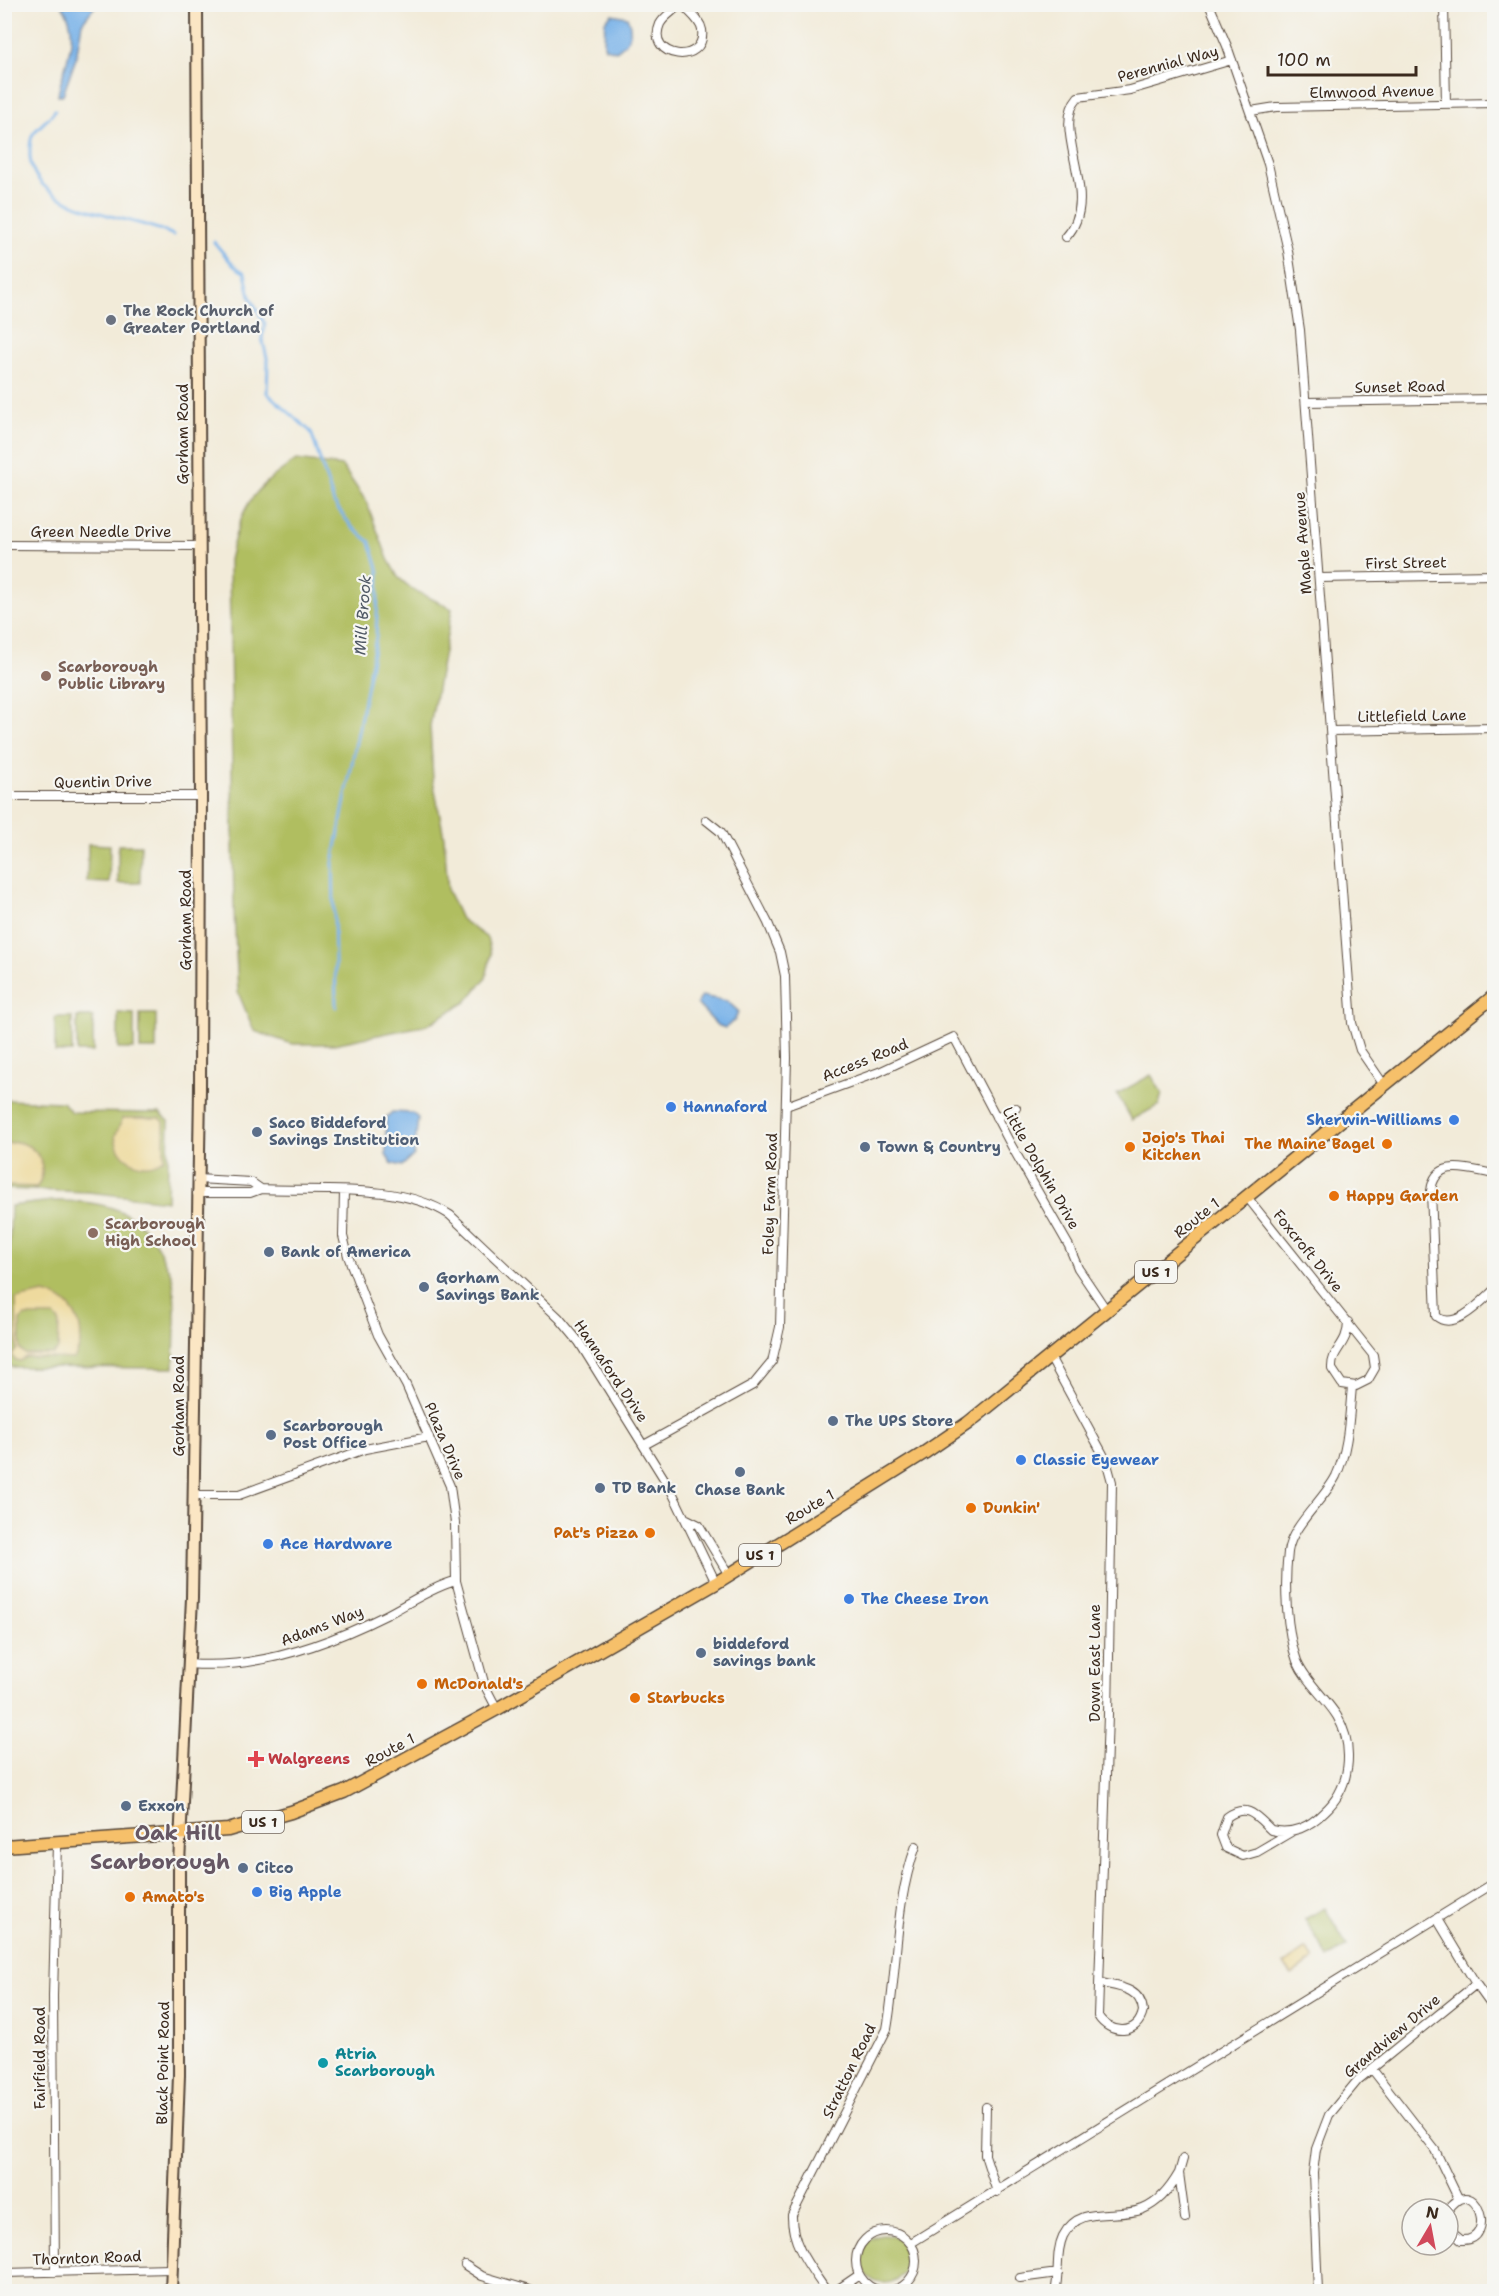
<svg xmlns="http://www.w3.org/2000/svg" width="1499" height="2296" viewBox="0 0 1499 2296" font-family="'Shantell Sans',sans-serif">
	<rect width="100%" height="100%" fill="#f6f6f2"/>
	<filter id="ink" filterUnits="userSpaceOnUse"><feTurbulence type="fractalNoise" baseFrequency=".0167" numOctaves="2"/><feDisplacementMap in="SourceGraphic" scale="12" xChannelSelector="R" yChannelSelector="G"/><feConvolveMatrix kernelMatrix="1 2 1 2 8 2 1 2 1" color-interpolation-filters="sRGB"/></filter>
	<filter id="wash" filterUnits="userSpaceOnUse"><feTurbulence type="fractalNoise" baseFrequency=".008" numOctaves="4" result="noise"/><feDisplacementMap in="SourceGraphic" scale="24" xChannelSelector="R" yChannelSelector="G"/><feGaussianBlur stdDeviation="1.35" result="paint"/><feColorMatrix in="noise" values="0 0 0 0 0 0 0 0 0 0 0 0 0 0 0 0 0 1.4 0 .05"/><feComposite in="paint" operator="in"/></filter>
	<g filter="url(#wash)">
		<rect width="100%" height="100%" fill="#f2ebd9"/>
		<path fill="#b0be60" stroke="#76743f" stroke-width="1.5" d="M296,460L342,466L366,501L388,559L398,577L412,589L452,609L430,726L433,780L444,837L448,891L461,919L487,938L491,954L486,978L466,1002L427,1025L334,1044H292L254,1031L238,992L234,911L229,560C242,506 249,492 296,460Z
			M88,844L110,845L109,883L87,882Z
			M118,845H141L140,883H118Z
			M118,1013L134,1014V1049H118Z
			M140,1014H156V1049H140Z
			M55,1017H72V1052H55Z
			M77,1017H93V1052H77Z
			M1151,1075L1162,1093L1159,1105L1132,1120L1117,1094Z
			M5,1100L63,1102L71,1112L160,1113L169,1121L167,1201L88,1192L5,1189Z
			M52,1201C100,1200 141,1207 162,1256C165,1264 172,1273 173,1281C177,1309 174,1340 174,1368L12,1367L5,1360L11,1206Z
			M1325,1908L1347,1946L1328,1958L1305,1919Z
			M860 2259a24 24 0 1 1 48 0a24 24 0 1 1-48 0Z"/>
		<path fill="#eeda9e" stroke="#94825e" stroke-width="1.5" fill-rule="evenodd" d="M123,1118H160L164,1122V1159C143,1173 118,1161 115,1136Z
			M17,1142C39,1146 49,1168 37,1187L5,1186V1144Z
			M44,1293C75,1300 90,1331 74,1359L26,1357L20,1361L15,1360L12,1355L17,1349L16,1299ZM25,1316H54L59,1321L58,1349L53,1354H25L20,1349V1320Z
			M1306,1948L1314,1959L1292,1975L1284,1964Z"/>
		<path fill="#77b1e8" stroke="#596e83" stroke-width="1.5" d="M62,5H96L82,23L76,58L63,95H58C63,64 83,35 62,5Z
			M612,14L627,17C634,32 630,42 616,51L605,48L604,45L605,21Z
			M701,996L727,1001L738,1011L735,1020L725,1028L717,1025L697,1004Z
			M392,1112L412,1113L418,1118L414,1155L402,1166L391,1163L386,1155V1118Z"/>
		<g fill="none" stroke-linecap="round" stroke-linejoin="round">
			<path stroke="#77b1e8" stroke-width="3" d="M55,110C49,120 39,125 33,134C29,141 30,150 30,157C34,213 135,215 173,235
				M214,242L234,266L245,273L250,297L265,324L262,338L268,362L267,393L311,432L334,503L352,527L370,542L379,572L376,637L333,863L336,1007"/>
		</g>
	</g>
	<g filter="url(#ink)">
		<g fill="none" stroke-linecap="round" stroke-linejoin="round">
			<g stroke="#56473a" stroke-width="10">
				<path id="street" d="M680,4C674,11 664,16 660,24C645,59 707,66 702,30C700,19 689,13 682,4
					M1209,4L1227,46L1268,164L1288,251L1300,330L1352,1023L1360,1050L1384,1085
					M1444,4L1446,104
					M1251,111L1276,107L1494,103
					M1066,237C1104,196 1049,130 1078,97L1130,90L1232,60
					M1306,402L1494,399
					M4,545L198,546
					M1319,578L1494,575
					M1330,731L1494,728
					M4,796H201
					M786,1106L879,1072L954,1037L1011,1145L1069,1246L1078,1268L1107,1311
					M996,1117L1016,1108
					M1494,1174C1470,1170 1435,1156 1431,1191L1436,1316C1454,1332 1481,1302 1494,1290
					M197,1179L251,1182L261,1189
					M344,1192L343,1236L348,1256L378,1335L406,1385L450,1486L455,1523L456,1581L485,1686L497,1709
					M197,1193H250L261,1189C320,1192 399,1182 450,1215L559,1318L579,1342L671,1490L716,1583
					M1247,1197L1373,1355L1375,1368L1368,1380L1356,1386L1342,1384L1332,1369C1331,1349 1348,1346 1348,1322
					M1050,1357L1106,1460L1112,1482L1108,1715L1098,2016C1110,2035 1138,2036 1143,2011C1141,1988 1119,1987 1101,1983
					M644,1445L753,1385L772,1362L780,1327L787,1058L785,976L780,952L768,923L721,832L706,820
					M194,1495H239L365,1449L429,1437
					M687,1519L699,1525L729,1575
					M189,1664C257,1670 326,1645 386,1615C406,1605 436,1585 456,1581
					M1291,1832L1257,1852L1243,1856L1226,1848L1221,1835L1227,1817C1248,1802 1257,1817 1271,1830C1293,1835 1309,1827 1324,1812C1351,1788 1355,1747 1337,1716C1325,1697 1306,1682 1297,1661C1286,1630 1284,1585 1288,1552C1291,1526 1324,1500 1336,1476C1349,1448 1349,1416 1352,1387
					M1437,1919L1476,1984L1494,2009
					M1372,2069L1435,2150L1459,2200
					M986,2107L985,2155L997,2192
					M1183,2159L1179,2173L1185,2218
					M1448,2210C1476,2170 1499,2243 1461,2240L1448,2229
					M856 2261a30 30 0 1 1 60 0a30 30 0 1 1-60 0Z
					M911,2243L1494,1883
					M465,2265L482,2276L536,2292
					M55,2272L53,1996L57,1843
					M4,2273L171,2269
					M1020,2278L1058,2273
					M907,2283L912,2292
					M827,2292C811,2268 791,2245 792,2215L887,2029C898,1968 894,1905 916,1846
					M834,2292L859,2275
					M1055,2292C1060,2273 1055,2253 1063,2236C1080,2203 1116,2220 1143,2209C1158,2203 1171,2187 1179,2173
					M1318,2292L1313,2173L1316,2149L1329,2115L1358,2080L1476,1984"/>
			</g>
			<g stroke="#56473a" stroke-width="14">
				<path id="secondary" d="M171,2292L179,2075V1863L192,1598L200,1089L201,796L197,4"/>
			</g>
			<g stroke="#56473a" stroke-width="15">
				<path id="primary" d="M4,1846L228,1830L291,1812L344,1792L497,1709L716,1583L924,1453L968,1423L1494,996"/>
			</g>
			<use href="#street" stroke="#fff" stroke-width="8"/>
			<use href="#secondary" stroke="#fbe6c4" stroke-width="10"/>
			<use href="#primary" stroke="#f6c06b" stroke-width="12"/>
		</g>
	</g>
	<circle fill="#6b7280" stroke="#f6f6f2" stroke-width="2" cx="111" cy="320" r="6"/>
	<g fill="#8d6e63" stroke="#f6f6f2" stroke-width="2">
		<circle cx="46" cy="676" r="6"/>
		<circle cx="93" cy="1233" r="6"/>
	</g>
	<g fill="#3f7fe0" stroke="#f6f6f2" stroke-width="2">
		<circle cx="671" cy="1107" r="6"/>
		<circle cx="1454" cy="1120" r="6"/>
		<circle cx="1021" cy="1460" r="6"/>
		<circle cx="268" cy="1544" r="6"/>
		<circle cx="849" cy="1599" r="6"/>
		<circle cx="257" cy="1892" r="6"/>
	</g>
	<g fill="#5c6f8a" stroke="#f6f6f2" stroke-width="2">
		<circle cx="257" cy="1132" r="6"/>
		<circle cx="865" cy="1147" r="6"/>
		<circle cx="269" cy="1252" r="6"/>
		<circle cx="424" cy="1287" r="6"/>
		<circle cx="833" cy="1421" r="6"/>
		<circle cx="271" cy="1435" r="6"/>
		<circle cx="740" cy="1472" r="6"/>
		<circle cx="600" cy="1488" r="6"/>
		<circle cx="701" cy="1653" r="6"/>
		<circle cx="126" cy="1806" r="6"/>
		<circle cx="243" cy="1868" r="6"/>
	</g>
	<g fill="#e8710a" stroke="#f6f6f2" stroke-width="2">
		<circle cx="1387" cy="1144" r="6"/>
		<circle cx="1130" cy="1147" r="6"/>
		<circle cx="1334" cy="1196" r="6"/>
		<circle cx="971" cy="1508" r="6"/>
		<circle cx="650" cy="1533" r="6"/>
		<circle cx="422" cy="1684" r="6"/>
		<circle cx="635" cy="1698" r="6"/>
		<circle cx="130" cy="1897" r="6"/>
	</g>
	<path fill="#e0444e" stroke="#f6f6f2" stroke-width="2" d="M253 1750h6v6h6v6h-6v6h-6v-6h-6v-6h6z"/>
	<circle fill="#0f9aa8" stroke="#f6f6f2" stroke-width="2" cx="323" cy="2063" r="6"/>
	<g text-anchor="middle" stroke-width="4.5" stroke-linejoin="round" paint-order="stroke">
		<g fill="#f6f6f2" stroke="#73675e" stroke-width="1.5">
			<rect x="1135" y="1261" width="42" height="22" rx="4.5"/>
			<rect x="739" y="1544" width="42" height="22" rx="4.5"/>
			<rect x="242" y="1811" width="42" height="22" rx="4.5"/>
		</g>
		<g font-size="14" font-weight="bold" fill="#3b2a1e">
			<text x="1156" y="1277">US 1</text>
			<text x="760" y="1560">US 1</text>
			<text x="263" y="1827">US 1</text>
		</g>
		<g font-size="15" fill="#3b2a1e" stroke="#f6f6f2">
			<text transform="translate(1168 64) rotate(-15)" y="5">Perennial Way</text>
			<text transform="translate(1372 92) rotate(-1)" y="5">Elmwood Avenue</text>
			<text transform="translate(1400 387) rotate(-1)" y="5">Sunset Road</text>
			<text transform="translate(183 434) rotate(-90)" y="5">Gorham Road</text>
			<text x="101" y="537">Green Needle Drive</text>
			<text transform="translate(1303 543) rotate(-94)" y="5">Maple Avenue</text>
			<text transform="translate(1406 563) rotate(-1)" y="5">First Street</text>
			<text transform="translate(1412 716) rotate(-1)" y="5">Littlefield Lane</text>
			<text transform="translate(103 782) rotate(-1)" y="5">Quentin Drive</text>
			<text transform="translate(186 920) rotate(-90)" y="5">Gorham Road</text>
			<text transform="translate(865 1060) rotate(-22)" y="5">Access Road</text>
			<text transform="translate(1041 1168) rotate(60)" y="5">Little Dolphin Drive</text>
			<text transform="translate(770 1194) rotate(-88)" y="5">Foley Farm Road</text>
			<text transform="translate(1197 1218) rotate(-39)" y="5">Route 1</text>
			<text transform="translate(1308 1251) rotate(51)" y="5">Foxcroft Drive</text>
			<text transform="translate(611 1371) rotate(56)" y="5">Hannaford Drive</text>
			<text transform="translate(179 1406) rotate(-90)" y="5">Gorham Road</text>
			<text transform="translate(445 1441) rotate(67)" y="5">Plaza Drive</text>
			<text transform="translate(810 1507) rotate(-31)" y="5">Route 1</text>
			<text transform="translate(322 1626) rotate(-21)" y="5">Adams Way</text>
			<text transform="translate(1095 1663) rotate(-90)" y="5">Down East Lane</text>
			<text transform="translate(390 1750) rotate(-28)" y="5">Route 1</text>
			<text transform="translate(1392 2036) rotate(-40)" y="5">Grandview Drive</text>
			<text transform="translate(40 2058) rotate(-90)" y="5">Fairfield Road</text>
			<text transform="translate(163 2063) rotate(-89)" y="5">Black Point Road</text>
			<text transform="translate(849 2071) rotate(-64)" y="5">Stratton Road</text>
			<text transform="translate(87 2258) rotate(-2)" y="5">Thornton Road</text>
		</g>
		<g font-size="15" font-weight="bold" fill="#5b616d" stroke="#f6f6f2" text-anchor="start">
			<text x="123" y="316">The Rock Church of<tspan x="123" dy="17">Greater Portland</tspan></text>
		</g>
		<g font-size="15" font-weight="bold" fill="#785e54" stroke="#f6f6f2" text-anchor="start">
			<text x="58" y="672">Scarborough<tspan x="58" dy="17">Public Library</tspan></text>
			<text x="105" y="1229">Scarborough<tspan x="105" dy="17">High School</tspan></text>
		</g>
		<g font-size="15" font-weight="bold" fill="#366cbe" stroke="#f6f6f2" text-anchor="start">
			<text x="683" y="1112">Hannaford</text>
			<text x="1442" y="1125" text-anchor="end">Sherwin-Williams</text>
			<text x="1033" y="1465">Classic Eyewear</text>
			<text x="280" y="1549">Ace Hardware</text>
			<text x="861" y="1604">The Cheese Iron</text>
			<text x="269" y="1897">Big Apple</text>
		</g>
		<g font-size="15" font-weight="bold" fill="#4e5e75" stroke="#f6f6f2" text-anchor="start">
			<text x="269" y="1128">Saco Biddeford<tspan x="269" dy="17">Savings Institution</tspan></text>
			<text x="877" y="1152">Town &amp; Country</text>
			<text x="281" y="1257">Bank of America</text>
			<text x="436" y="1283">Gorham<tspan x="436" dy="17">Savings Bank</tspan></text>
			<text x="845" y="1426">The UPS Store</text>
			<text x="283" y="1431">Scarborough<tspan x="283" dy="17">Post Office</tspan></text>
			<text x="612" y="1493">TD Bank</text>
			<text x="740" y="1495" text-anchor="middle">Chase Bank</text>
			<text x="713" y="1649">biddeford<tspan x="713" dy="17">savings bank</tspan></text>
			<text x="138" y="1811">Exxon</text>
			<text x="255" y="1873">Citco</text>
		</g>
		<g font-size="15" font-weight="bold" fill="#c56008" stroke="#f6f6f2" text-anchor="start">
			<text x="1142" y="1143">Jojo's Thai<tspan x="1142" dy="17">Kitchen</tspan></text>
			<text x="1375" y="1149" text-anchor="end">The Maine Bagel</text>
			<text x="1346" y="1201">Happy Garden</text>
			<text x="983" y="1513">Dunkin'</text>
			<text x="638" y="1538" text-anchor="end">Pat's Pizza</text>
			<text x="434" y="1689">McDonald's</text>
			<text x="647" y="1703">Starbucks</text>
			<text x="142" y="1902">Amato's</text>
		</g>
		<g font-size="15" font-weight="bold" fill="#be3a42" stroke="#f6f6f2" text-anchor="start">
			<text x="268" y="1764">Walgreens</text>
		</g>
		<g font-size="15" font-weight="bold" fill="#0d838f" stroke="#f6f6f2" text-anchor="start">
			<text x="335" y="2059">Atria<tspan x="335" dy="17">Scarborough</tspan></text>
		</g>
		<g font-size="16" font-style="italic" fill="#505965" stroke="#f6f6f2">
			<text transform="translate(362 615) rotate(-86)" y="6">Mill Brook</text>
		</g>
		<g font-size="21" font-weight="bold" fill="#665764" stroke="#f6f6f2">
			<text x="178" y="1840">Oak Hill</text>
			<text x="160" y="1869">Scarborough</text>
		</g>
	</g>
	<rect width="1499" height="2296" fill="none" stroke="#f6f6f2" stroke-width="24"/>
	<g transform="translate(1430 2227) rotate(10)"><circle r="28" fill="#f6f6f2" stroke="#aba49d" stroke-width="1.5"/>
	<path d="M0-4.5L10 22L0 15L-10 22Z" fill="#d1495b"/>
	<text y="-9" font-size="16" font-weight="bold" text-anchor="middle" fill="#3b2a1e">N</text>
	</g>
	<path d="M1268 66v9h148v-9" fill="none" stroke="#3b2a1e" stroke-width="3"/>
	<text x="1277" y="66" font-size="18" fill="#3b2a1e" stroke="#f6f6f2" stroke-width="4.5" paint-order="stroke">100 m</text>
</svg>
